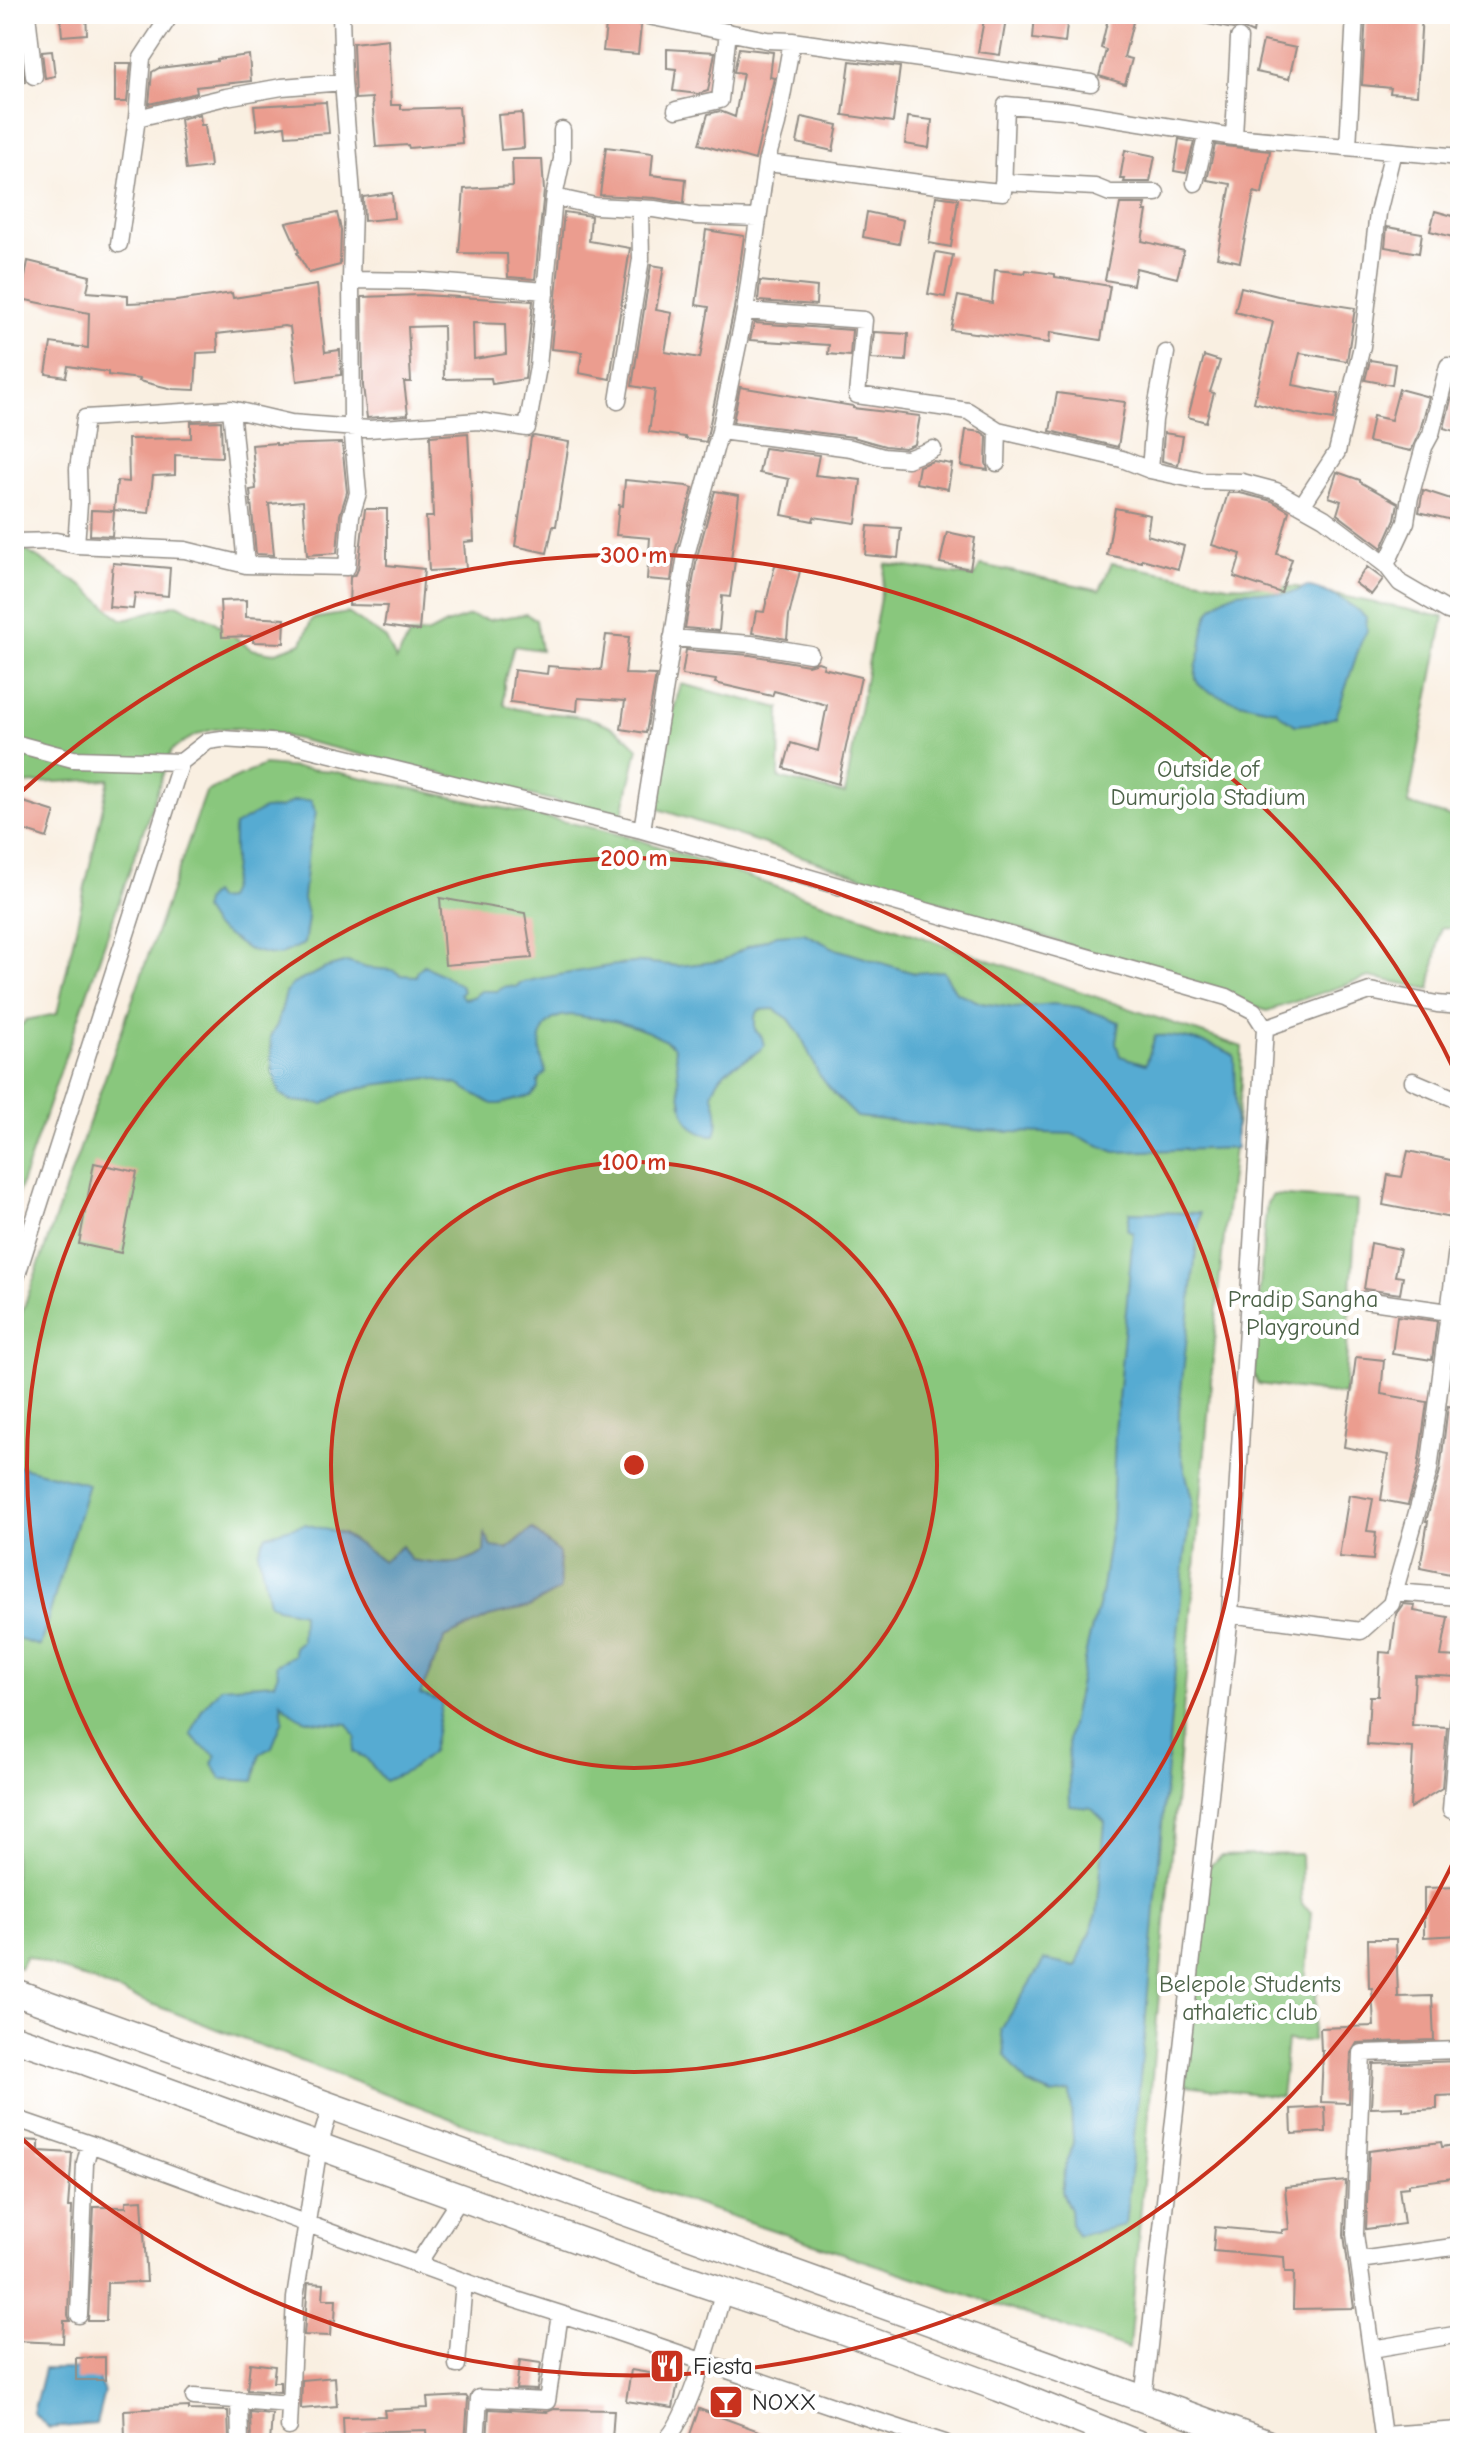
<svg xmlns="http://www.w3.org/2000/svg" width="1474" height="2457" viewBox="0 0 1474 2457" font-family="'Comic Neue',sans-serif">
	<rect width="100%" height="100%" fill="#fff"/>
	<filter id="ink" filterUnits="userSpaceOnUse"><feTurbulence type="fractalNoise" baseFrequency=".0125" numOctaves="2"/><feDisplacementMap in="SourceGraphic" scale="16" xChannelSelector="R" yChannelSelector="G"/><feConvolveMatrix kernelMatrix="1 2 1 2 8 2 1 2 1" color-interpolation-filters="sRGB"/></filter>
	<filter id="wash" filterUnits="userSpaceOnUse"><feTurbulence type="fractalNoise" baseFrequency=".006" numOctaves="4" result="noise"/><feDisplacementMap in="SourceGraphic" scale="32" xChannelSelector="R" yChannelSelector="G"/><feGaussianBlur stdDeviation="1.8" result="paint"/><feColorMatrix in="noise" values="0 0 0 0 0 0 0 0 0 0 0 0 0 0 0 0 0 1.4 0 .05"/><feComposite in="paint" operator="in"/></filter>
	<g filter="url(#wash)">
		<rect width="100%" height="100%" fill="#f9efe1"/>
		<path fill="#89c77d" stroke="#5a7954" stroke-width="2" d="M14,543L87,589L122,620L177,604L212,620L251,649L273,653L302,643L312,619L348,613L386,639L396,660L410,635L429,633L446,624L470,616L489,620L526,614L536,620L541,650L514,646L504,682V705C557,723 594,701 638,748L622,817L263,731C223,726 204,725 171,751L14,1205V1033L26,1020L57,1014L109,779L21,784L27,752L14,738Z
			M1112,563L1228,585L1297,587L1444,617L1408,804L1460,820V929L1441,927L1430,989L1369,977L1267,1011L647,805L681,684L780,708L779,778L845,794L886,564L974,577L981,565L1100,590Z
			M264,765L332,771L598,829L640,840L1242,1047L1241,1084L1220,1274L1129,2349L536,2151L26,1956L20,1968L14,1966V1335L206,792Z
			M1273,1195L1357,1201L1344,1395L1258,1384L1254,1375L1264,1229L1267,1203Z
			M1301,1854L1302,1905L1311,1912L1305,1984L1317,1989L1312,2041H1287L1281,2097L1185,2085L1207,1868L1221,1856Z"/>
		<path fill="#56abd2" stroke="#406b7e" stroke-width="2" d="M1306,586C1328,591 1349,602 1366,617L1367,631L1361,642L1336,717L1316,723L1295,725C1288,719 1281,717 1276,710C1260,707 1199,696 1196,679C1194,670 1199,658 1201,649C1203,635 1204,618 1213,607C1248,572 1277,608 1306,586Z
			M311,800L316,813L308,850L303,899L308,918L304,944L279,955L266,954L247,949L213,926L203,910L206,899L212,893L217,900L226,899C237,875 233,852 234,826L264,809L280,808L294,801Z
			M804,933L836,949L914,973L943,971L956,992L981,1003L1015,1008L1053,1004L1079,1007L1119,1022L1116,1043L1120,1056L1146,1064L1155,1036C1175,1034 1218,1044 1234,1056L1236,1148L1115,1152L1072,1134L984,1131L857,1117L833,1093L818,1073L801,1036L789,1019L774,1009L759,1010L755,1017V1030L762,1037L764,1046C742,1069 725,1058 712,1094C717,1104 720,1124 715,1135C672,1137 682,1075 674,1047C654,1031 619,1020 593,1018C583,1018 573,1013 562,1016C535,1022 538,1052 546,1072L538,1081V1088L531,1096L500,1104H492L459,1085L429,1078L374,1085L343,1093L324,1104L291,1101L280,1094L272,1069L270,1036L277,1025L286,993L291,985L326,968L347,962L367,968L392,970L401,975L416,976L418,970L424,965L460,985L463,991L460,994L464,999L473,997L481,991H497L506,986L516,987L520,983L537,979L609,966L642,962L678,966L722,961L749,946L777,935Z
			M1130,1212L1200,1213L1179,1410V1444L1192,1500L1183,1574L1145,2028L1125,2225L1077,2236L1071,2223L1070,2210L1062,2192L1065,2169L1073,2142L1070,2092L1052,2095L1027,2084L1005,2055L1001,2030L1044,1960L1076,1967L1097,1914L1105,1822L1091,1808L1070,1806L1068,1739L1088,1642L1101,1595L1112,1520L1115,1432L1133,1233L1127,1229Z
			M14,1465L88,1484L40,1646L14,1638Z
			M305,1524L343,1534L383,1561L402,1546L411,1560C435,1564 463,1568 484,1552L485,1534L492,1547L507,1549L532,1529L559,1553L560,1590L529,1607L489,1617L445,1638L420,1694L442,1702L432,1752L410,1770L385,1781L366,1758L353,1752L356,1737L348,1724C321,1722 299,1725 281,1702L283,1720L272,1747L260,1754L254,1781L221,1779L212,1763L216,1755L200,1745L191,1734L202,1709L221,1687L274,1683L278,1673L276,1665L294,1655V1647L301,1641L302,1613L277,1608L269,1603L258,1551L266,1535Z
			M44,2369H94L104,2392L96,2424L49,2428L33,2413Z"/>
		<g id="blocks">
			<path fill="#eb9d8f" fill-rule="evenodd" d="M60,14H86L87,34L62,36Z
				M985,14H1007L1000,55L978,52Z
				M1035,14H1068L1065,43L1033,39Z
				M1109,14L1134,18L1124,57L1132,59L1125,84L1099,76L1106,50L1101,48Z
				M1198,14H1256L1253,33L1240,27L1233,29L1197,22Z
				M1366,14H1422L1417,95L1390,93L1391,88L1362,85Z
				M607,17L629,20L641,26L638,54L603,51Z
				M388,39L391,105H401V109L459,107L462,143L409,148L408,145L376,147L372,98L355,99L353,43Z
				M1263,41L1296,48L1289,79L1256,72Z
				M14,45H19L25,82L14,83Z
				M739,48L773,52L770,77L774,78L755,160L699,144L708,114L720,111L735,117L743,73L734,72Z
				M667,49L715,52L708,91L698,94L673,91L676,69L667,68Z
				M52,51L55,76L45,78L42,52Z
				M249,55L251,81L196,87L197,93L149,104L152,72L159,68L217,61V59Z
				M850,61L900,67L893,122L843,115Z
				M115,63H131L127,102H115Z
				M326,102L329,133L286,136L285,126L257,130L254,106Z
				M522,113L524,148L501,150L498,115Z
				M200,114L201,125H205L210,167L186,170L180,119Z
				M802,117L838,125L833,151L797,143Z
				M908,117L932,120L929,148L905,144Z
				M1179,139L1194,142L1186,173L1174,171Z
				M1215,145L1270,151L1262,194L1254,192L1240,262L1217,257L1231,184L1207,180Z
				M606,147L653,153L651,175L686,179L684,203L655,198L600,195Z
				M1125,150L1155,156L1150,182H1124L1125,179H1120Z
				M512,159H542L544,191L535,279L508,277L507,254L459,253L464,189L513,186Z
				M392,193L394,218L364,221L363,197Z
				M936,196L958,199L951,247L929,243Z
				M1120,204H1146L1144,211H1147L1142,241L1184,251L1177,278L1136,268L1133,285L1105,280Z
				M1435,211L1460,218V239L1430,231Z
				M564,212L591,216L589,241L630,248L610,379L579,373L582,352L551,349Z
				M867,212L903,220L899,244L863,237Z
				M337,213L341,230L340,265L309,273L297,253L299,252L286,223Z
				M1387,227L1422,233L1419,253L1385,247Z
				M706,230L744,236L734,309L706,442L685,439V437L649,432L655,390L632,386L651,265L664,267L656,310L672,313L665,352L700,358L709,307L696,305Z
				M936,252L953,255L945,297L928,294Z
				M28,261L90,276L87,292L128,295V303L176,301L232,293L233,298L317,285L325,352L340,350L341,375L297,381L290,327L284,326L217,334L218,352L197,353L195,390L173,389L139,381L140,379L108,375V372L68,366L66,377L46,374L51,343L88,348L89,313L21,299Z
				M995,270L1025,273L1026,270L1055,274V277L1110,286L1101,340L1050,332L1049,343L951,330L958,296L992,303Z
				M760,281L817,287L816,305L758,301Z
				M1241,287L1278,296L1355,308L1347,361L1300,353L1296,369L1293,385L1339,394L1333,420L1294,413L1254,402L1273,322L1235,312Z
				M421,295L533,301L525,379L492,384L491,378L444,379L443,326L408,327L411,382H404L408,415L367,418L363,386L362,297ZM473,323L505,324L506,354L474,359Z
				M754,323L852,330L850,356L828,354L829,345L750,340Z
				M874,332L908,334L906,361L871,359Z
				M1204,356L1220,361L1210,392L1214,393L1206,422L1188,417Z
				M1370,360L1395,364L1392,385L1365,380Z
				M1456,379L1460,380V423L1458,432L1444,428Z
				M740,387L853,406V408L920,416L915,444L905,448L885,446L853,437L733,422Z
				M1399,389L1429,397L1420,431L1411,451L1368,442L1373,416L1391,420Z
				M1057,393L1125,402L1118,447L1050,431Z
				M221,421L222,457L175,455V475L153,476L149,513L114,510L117,481L129,482L128,439L191,438V422Z
				M966,430L981,432L987,436L986,463L988,470L961,466Z
				M468,433L474,541L464,542L466,569L429,571L426,517H433L430,436Z
				M1164,433L1183,436L1178,465L1162,461Z
				M534,436L569,442L556,526H553L547,553L515,546L531,438Z
				M276,443V445L342,443L347,492L340,515L337,553L307,555L303,501L269,504L274,555L256,554L250,490L256,489L252,445Z
				M764,448L819,455L815,475L861,480L856,523L814,517L813,521L782,515L789,479L759,473Z
				M933,461L952,464L948,489L916,483L919,466Z
				M1337,472L1360,480V482L1398,503L1395,519L1382,548L1337,514L1341,501L1329,497Z
				M625,480L687,486L693,488L675,552L671,581L647,579L650,538L616,535L619,505L623,506Z
				M1423,490L1460,502V522L1419,512Z
				M715,491L739,495L731,560L735,561L730,597L722,596L719,631L685,628L697,557Z
				M1228,493H1240L1272,501L1289,511L1277,554L1292,559L1281,593L1234,577L1241,554L1212,545Z
				M1115,508L1150,515L1147,535L1184,546L1178,569L1142,559V562L1107,555Z
				M365,509H387V565L424,569L419,631L384,626L387,606L349,605L350,577L356,574L358,569Z
				M91,510L114,511L112,536L90,535Z
				M868,526L901,528L898,558L865,555Z
				M947,532L975,538L970,569L940,563Z
				M113,563L170,568L168,596L135,593L133,609L109,607Z
				M775,565L800,571L789,616L787,639L752,633L756,611L764,612Z
				M1367,567L1383,579L1371,595L1355,583Z
				M246,600V617L285,619L284,643L253,642V636L222,637L220,601Z
				M606,635L629,637L625,674L656,675L646,733L621,729L625,701L578,698L577,711L510,702L514,670L547,674L548,666L601,670Z
				M686,650L750,655L808,665L818,662L824,664L823,668L861,677L838,784L784,768L791,743L818,751L827,705L774,691L772,696L715,683L716,680L682,675Z
				M14,799L55,812L47,838L14,827Z
				M440,898L525,913L532,958L445,965Z
				M1408,1151L1460,1162L1454,1203L1460,1204V1214L1451,1218L1383,1205L1388,1175L1402,1177Z
				M94,1163L137,1172L121,1253L79,1244Z
				M1371,1243L1400,1249L1395,1276L1403,1277L1400,1294L1364,1289Z
				M1460,1315V1363L1454,1362Z
				M1397,1316L1437,1321L1432,1360L1392,1354Z
				M1356,1357L1384,1360L1381,1394L1427,1402L1418,1468L1408,1505L1381,1500L1388,1455L1344,1447Z
				M1448,1406L1460,1408V1576L1420,1568L1428,1521H1426L1440,1471Z
				M1349,1495L1373,1499L1367,1531L1376,1532L1373,1560L1339,1557Z
				M1403,1604L1415,1605L1414,1611L1448,1617L1441,1656L1460,1657L1459,1677L1415,1675L1412,1725L1447,1727L1442,1788L1410,1808L1413,1748L1367,1745L1370,1696H1378L1380,1652L1391,1653L1396,1614Z
				M1460,1887V1935L1424,1937V1888Z
				M1368,1939H1396L1398,1997L1432,1996L1434,2040L1357,2043L1351,2053L1349,2103L1321,2102L1323,2051H1321L1320,2028L1374,2026L1372,1988H1369Z
				M1460,2061V2095L1437,2096V2109L1403,2111V2107L1371,2108L1373,2064Z
				M1325,2107L1326,2132L1292,2134L1291,2109Z
				M22,2140L39,2141V2151L72,2153L68,2207H72L68,2315L70,2321H64L63,2343L14,2341V2170H21Z
				M1441,2142L1442,2147L1460,2144V2177L1408,2184V2187L1399,2188L1404,2224L1366,2229L1369,2151Z
				M1346,2181L1344,2235L1354,2308L1293,2309L1294,2272H1285L1284,2257L1213,2251L1215,2227L1282,2233V2230L1289,2229L1285,2187Z
				M142,2200L147,2282L107,2283L106,2321H88L94,2207H126V2201Z
				M308,2283L324,2284L323,2299H336L335,2321L331,2320L330,2336L304,2335Z
				M105,2357V2380H76V2358Z
				M520,2360L541,2363L537,2390L516,2389Z
				M250,2363L275,2366L273,2382H280V2392L247,2390Z
				M631,2370L679,2378L673,2408L626,2401Z
				M335,2377L337,2406L301,2409L302,2380Z
				M466,2396L468,2399L465,2443H427L426,2430L364,2432L365,2441L344,2442L343,2417L385,2416L384,2410L428,2408L427,2398Z
				M189,2407V2410L228,2411L229,2440L134,2443L133,2436L125,2437L124,2410Z
				M489,2409L547,2412L554,2409L614,2410L612,2440H506V2443H487Z
				M699,2409L786,2441V2443H687Z
				M250,2412L272,2414L270,2443H251Z"/>
		</g>
	</g>
	<g filter="url(#ink)">
		<use href="#blocks" fill-opacity="0" stroke="#928d86" stroke-width="2"/>
		<g fill="none" stroke-linecap="round" stroke-linejoin="round">
			<g stroke="#928d86" stroke-width="19">
				<path id="minor" d="M27,14L34,76
					M341,14L343,82L353,207L351,280
					M638,14L767,40L792,41L1091,83
					M676,110L720,100L728,32
					M137,118L226,97L282,87L343,82
					M1234,137L1239,38
					M1348,147L1355,14
					M766,163C846,171 924,186 1003,192L1006,105L1065,110L1234,137L1460,157
					M1003,182L1095,187L1110,193H1156
					M1195,183L1207,133
					M554,197L595,206L654,209L697,216L757,218
					M119,244L137,118L142,58L171,14
					M745,311L864,320L857,395L968,411L998,430L1122,459L1150,470L1201,481L1242,482L1276,491L1324,518L1386,565
					M1460,369L1448,366L1431,434L1424,447L1410,497L1406,522L1386,565L1400,583L1448,611L1460,615
					M618,401L641,259L640,209
					M231,409L246,565
					M720,431L851,448L883,457L907,459L933,449
					M997,463L998,430
					M1150,470L1154,420L1166,353
					M1303,504L1337,452L1362,346L1378,213L1393,151
					M14,542L56,541L76,545L185,550L246,565L347,567L351,516L358,493L352,426L351,280L422,281L546,291
					M76,545L79,504L78,469L85,418L231,409L291,423L369,429L478,421L527,428L538,367L554,197L562,159V130
					M672,638L751,644L810,654
					M14,743L73,759L181,762
					M642,830L686,555L720,431L745,311L766,163L777,124L792,41
					M1265,1028L1370,991L1437,1004L1460,1006
					M1413,1081L1460,1101
					M14,1284L181,762L208,741L222,739L286,743L642,830L1227,997L1254,1011L1265,1028L1230,1614L1143,2400
					M1449,1312L1460,1225
					M1394,1592L1460,1597
					M1230,1614L1361,1631L1391,1604L1429,1470L1449,1312L1364,1300
					M1460,1699L1451,1810L1460,1811
					M14,2118L90,2144
					M1359,2260L1460,2246
					M417,2265L461,2197
					M79,2315L85,2163L90,2144L498,2294L611,2330L841,2409L945,2443
					M1372,2349L1460,2334
					M457,2365L464,2282
					M194,2397L290,2404
					M239,2400L240,2443
					M289,2427L295,2298L319,2146L331,2107
					M1383,2435L1460,2430
					M476,2443L479,2398L547,2401L560,2314
					M661,2443C687,2431 715,2320 724,2290
					M1384,2443L1355,2234L1362,2053L1460,2050"/>
			</g>
			<g stroke="#928d86" stroke-width="29">
				<path id="primary" d="M14,1992L1266,2443
					M14,2038L87,2062L647,2265L841,2330L999,2388L1136,2443"/>
			</g>
			<use href="#minor" stroke="#fff" stroke-width="16"/>
			<use href="#primary" stroke="#fff" stroke-width="26"/>
		</g>
	</g>
	<circle cx="634" cy="1465" r="303" fill="#c8321e" fill-opacity=".12"/>
	<g fill="none" stroke="#c8321e" stroke-width="4">
		<circle cx="634" cy="1465" r="303"/>
		<circle cx="634" cy="1465" r="607"/>
		<path d="M1459 1850A910 910 0 0 1 19 2136M19 794A910 910 0 0 1 1459 1080"/>
	</g>
	<defs>
		<g id="restaurant-square" transform="scale(1.8)"><rect x="-9" y="-9" width="18" height="18" rx="4" fill="#c8321e" stroke="#fff"/><path d="M-5-6h1v4h1v-4h1v4h1v-4h1v5L-1.5 .5V6h-2V.5L-5-1ZM5-6V6H3V1.5H1.5Q1.5-4 5-6Z" fill="#fff"/></g>
		<g id="bar-square" transform="scale(1.8)"><rect x="-9" y="-9" width="18" height="18" rx="4" fill="#c8321e" stroke="#fff"/><path d="M-6-5H6L.8 .8V4.5H3.5V6h-7V4.5H-.8V.8Z" fill="#fff"/></g>
	</defs>
	<g fill-rule="evenodd">
		<use href="#restaurant-square" x="667" y="2366"/>
		<use href="#bar-square" x="726" y="2402"/>
	</g>
	<g text-anchor="middle" stroke-width="8" stroke-linejoin="round" paint-order="stroke">
		<g font-size="24" fill="#4c6248" stroke="#fff">
			<text x="1208" y="777">Outside of<tspan x="1208" dy="28">Dumurjola Stadium</tspan></text>
			<text x="1303" y="1307">Pradip Sangha<tspan x="1303" dy="28">Playground</tspan></text>
			<text x="1250" y="1992">Belepole Students<tspan x="1250" dy="28">athaletic club</tspan></text>
		</g>
		<g font-size="24" fill="#2b2b2b" stroke="#fff" text-anchor="start">
			<text x="693" y="2374">Fiesta</text>
			<text x="752" y="2410">NOXX</text>
		</g>
	</g>
	<circle cx="634" cy="1465" r="12" fill="#c8321e" stroke="#fff" stroke-width="4"/>
	<g font-size="24" text-anchor="middle" font-weight="bold" fill="#c8321e" stroke="#fff" stroke-width="8" stroke-linejoin="round" paint-order="stroke">
		<text x="634" y="563">300 m</text>
		<text x="634" y="866">200 m</text>
		<text x="634" y="1170">100 m</text>
	</g>
	<rect width="1474" height="2457" fill="none" stroke="#fff" stroke-width="48"/>
</svg>
